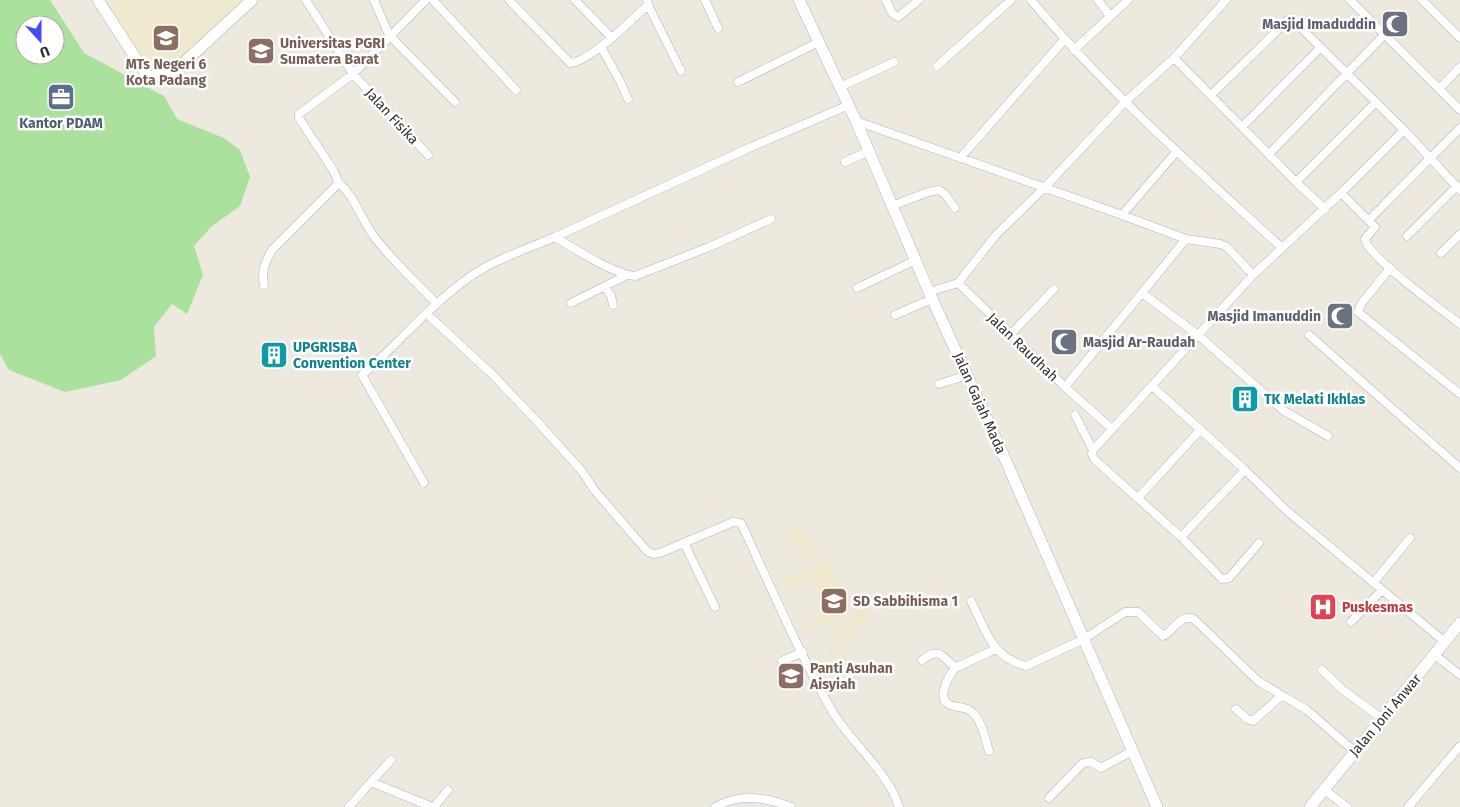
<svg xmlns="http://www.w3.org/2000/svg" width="1460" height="807" viewBox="0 0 1460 807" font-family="'Fira Sans',sans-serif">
	<rect width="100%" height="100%" fill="#ede9df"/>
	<path fill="#eee9cf" d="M110,0H244L168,71L153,72L104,4Z
		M795,527L822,552L812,562L786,537Z
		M830,559L852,611L841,616L858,630L830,664L823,658L845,631L842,629L835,637L830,633L841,620L808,633L804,624L825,614L811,581L788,590L784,580Z
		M861,592L876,602L865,617L869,620L863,629L851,620L862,607L854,601Z
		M848,653L856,663L838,675L831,665Z"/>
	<path fill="#aae19d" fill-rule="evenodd" d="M0,0H50L84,53L164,96L177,119L224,138L240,150L250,177L240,206L211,227L194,246L203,275L187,314L172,304L154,327L156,356L121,380L65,392L9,370L0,354ZM25,25H55V55H25Z"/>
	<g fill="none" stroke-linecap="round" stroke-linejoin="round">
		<g stroke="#b2b2bf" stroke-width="9">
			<path id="street" d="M306,0L353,74L428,155
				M374,0L389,35L455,102
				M433,0L516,90
				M509,0L570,63C590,62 631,20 648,5L647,0
				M575,0L611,37
				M705,0L718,28
				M886,0L892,13L898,17L919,0
				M1031,0C1106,90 1195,168 1281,247
				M1098,0L1110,16
				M1350,0L1460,110
				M1422,0L1460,38
				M648,5L681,71
				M601,47L620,81L628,99
				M1074,50L1128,0
				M1174,58L1296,182L1325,209
				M937,66L1011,0
				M738,82L819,42
				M840,87L894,62
				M1439,89L1460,67
				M1211,95L1288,20L1292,19L1404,130L1460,190
				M856,121L1122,215L1186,239L1220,244L1226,246L1253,275
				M1242,127L1320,48
				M1269,154L1385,34
				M961,157L1064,40
				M845,162L869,151
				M1296,182L1376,102
				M339,183C355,197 360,217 373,235C390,259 416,282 437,304
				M1341,193L1375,227L1365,239C1367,256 1443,311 1460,324
				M892,206L928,192L939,190L945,194L955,208
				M1122,215L1177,151
				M771,219L709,247L635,276C613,274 575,249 555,237L751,147L849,105
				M1369,220L1460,128
				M1407,236L1457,186
				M1441,253L1460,234
				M1390,268L1361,304L1358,312L1460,394
				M958,283L996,235L1045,187L1125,102L1174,58L1226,0
				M264,285C261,272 265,262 272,250L339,183L333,170L299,118V114L353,74L426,0
				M605,287L611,296L613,305
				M857,288L916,260
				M929,292L958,283L1065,387L1112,429
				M1142,293L1198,335L1284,411L1328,436
				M571,303L627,275
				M427,314L493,375L533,417L581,470L595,491L647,551L653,554L660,553L733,522L741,523C770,585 798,651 832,711C852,744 887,770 899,807
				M895,315L932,299
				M1011,334L1054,289
				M1309,335L1460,468
				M939,384L968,375
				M1152,386L1245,470L1287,511L1445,642
				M1065,387L1186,239
				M1075,415L1093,450
				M424,483L362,375C399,343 431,304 471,276C496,259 527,249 555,237
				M1138,498L1200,430
				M1181,537L1245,470
				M684,543L715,607
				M1259,543L1229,578L1222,579L1181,537L1094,459L1092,454L1093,450L1253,275L1341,193L1404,130
				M1374,582L1410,538
				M971,601C986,630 991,657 1026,666L1084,639L1125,612H1138L1163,636C1175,630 1179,614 1194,619L1258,681L1307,710L1354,751
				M1351,622L1382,590
				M1435,655L1460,675
				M922,660C939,647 942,655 955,668L996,649
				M782,661L803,652
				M955,668C949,676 935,699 950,705C957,708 966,706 972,712C982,721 985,738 989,751
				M1322,670L1343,690L1381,718
				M1236,709L1247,719L1253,721L1281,696
				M371,782L391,760
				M1323,789L1347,807
				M1049,798L1083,763L1091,762L1101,768L1132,751
				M349,807L371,782L432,807
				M434,807L448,790
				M715,807C739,793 766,797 791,807
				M1408,807L1460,746"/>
		</g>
		<g stroke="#b2b2bf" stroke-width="12">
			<path id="secondary" d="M98,0L146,74L151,77L168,74L178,68L252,0
				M799,0L856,121L929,292L1006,461L1157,807
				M1310,807L1460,623"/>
		</g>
		<use href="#street" stroke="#fff" stroke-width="8"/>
		<use href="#secondary" stroke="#fff" stroke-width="11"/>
	</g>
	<defs>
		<g id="mosque-square" transform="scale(1.4375)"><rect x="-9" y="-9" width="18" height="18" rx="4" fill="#6b7280" stroke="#fff"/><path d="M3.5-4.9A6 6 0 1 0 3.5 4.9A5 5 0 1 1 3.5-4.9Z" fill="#fff"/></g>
		<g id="school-square" transform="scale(1.4375)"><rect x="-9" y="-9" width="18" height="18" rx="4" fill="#8d6e63" stroke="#fff"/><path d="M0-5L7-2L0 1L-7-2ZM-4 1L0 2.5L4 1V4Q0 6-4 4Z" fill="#fff"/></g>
		<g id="university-square" transform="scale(1.4375)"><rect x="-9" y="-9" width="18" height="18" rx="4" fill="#8d6e63" stroke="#fff"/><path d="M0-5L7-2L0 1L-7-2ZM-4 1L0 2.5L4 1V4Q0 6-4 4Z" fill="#fff"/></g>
		<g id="office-square" transform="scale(1.4375)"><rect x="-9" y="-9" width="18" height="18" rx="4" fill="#5c6f8a" stroke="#fff"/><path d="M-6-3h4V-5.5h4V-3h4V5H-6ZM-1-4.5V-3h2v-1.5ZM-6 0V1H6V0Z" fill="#fff"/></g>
		<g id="building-square" transform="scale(1.4375)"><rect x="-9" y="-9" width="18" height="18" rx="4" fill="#0f9aa8" stroke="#fff"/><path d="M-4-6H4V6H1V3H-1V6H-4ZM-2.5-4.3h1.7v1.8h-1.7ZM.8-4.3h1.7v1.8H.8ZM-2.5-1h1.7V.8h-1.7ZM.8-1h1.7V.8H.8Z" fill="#fff"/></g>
		<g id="hospital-square" transform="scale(1.4375)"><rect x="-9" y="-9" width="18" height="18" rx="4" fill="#e0444e" stroke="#fff"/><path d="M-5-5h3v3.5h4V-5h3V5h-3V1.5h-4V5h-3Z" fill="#fff"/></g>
	</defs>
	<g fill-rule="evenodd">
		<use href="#mosque-square" x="1395" y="24"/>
		<use href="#school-square" x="166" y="38"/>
		<use href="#university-square" x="261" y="51"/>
		<use href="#office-square" x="61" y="97"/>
		<use href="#mosque-square" x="1340" y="316"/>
		<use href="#mosque-square" x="1064" y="342"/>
		<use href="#building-square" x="274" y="355"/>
		<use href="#building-square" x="1245" y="399"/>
		<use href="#school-square" x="834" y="601"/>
		<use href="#hospital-square" x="1323" y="607"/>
		<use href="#school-square" x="791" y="676"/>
	</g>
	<g text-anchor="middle" stroke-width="5" stroke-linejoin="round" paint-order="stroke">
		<g font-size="14" font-weight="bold" fill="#5b616d" stroke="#fff" text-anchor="end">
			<text x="1376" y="29">Masjid Imaduddin</text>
			<text x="1321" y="321">Masjid Imanuddin</text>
			<text x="1083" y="347" text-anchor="start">Masjid Ar-Raudah</text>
		</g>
		<g font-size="14" font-weight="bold" fill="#785e54" stroke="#fff" text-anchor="start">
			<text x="280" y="48">Universitas PGRI<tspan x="280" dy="16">Sumatera Barat</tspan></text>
			<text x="166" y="69" text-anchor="middle">MTs Negeri 6<tspan x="166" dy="16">Kota Padang</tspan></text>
			<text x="853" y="606">SD Sabbihisma 1</text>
			<text x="810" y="673">Panti Asuhan<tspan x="810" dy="16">Aisyiah</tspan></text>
		</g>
		<g font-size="14" fill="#2c2c2c" stroke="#fff">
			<text transform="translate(392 116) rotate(47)" y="5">Jalan Fisika</text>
			<text transform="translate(1023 347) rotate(44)" y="5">Jalan Raudhah</text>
			<text transform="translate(980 403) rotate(66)" y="5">Jalan Gajah Mada</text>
			<text transform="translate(1385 715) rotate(-50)" y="5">Jalan Joni Anwar</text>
		</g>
		<g font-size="14" font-weight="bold" fill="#4e5e75" stroke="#fff">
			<text x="61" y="128">Kantor PDAM</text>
		</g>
		<g font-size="14" font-weight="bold" fill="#0d838f" stroke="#fff" text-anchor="start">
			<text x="293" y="352">UPGRISBA<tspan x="293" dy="16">Convention Center</tspan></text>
			<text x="1264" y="404">TK Melati Ikhlas</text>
		</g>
		<g font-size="14" font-weight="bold" fill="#be3a42" stroke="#fff" text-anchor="start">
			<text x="1342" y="612">Puskesmas</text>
		</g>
	</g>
	<g transform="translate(40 40) rotate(159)"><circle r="24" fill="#ffffff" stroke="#ababab"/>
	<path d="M0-4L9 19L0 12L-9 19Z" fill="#454af4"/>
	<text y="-8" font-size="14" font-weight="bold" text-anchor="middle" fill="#2c2c2c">U</text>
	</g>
</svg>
